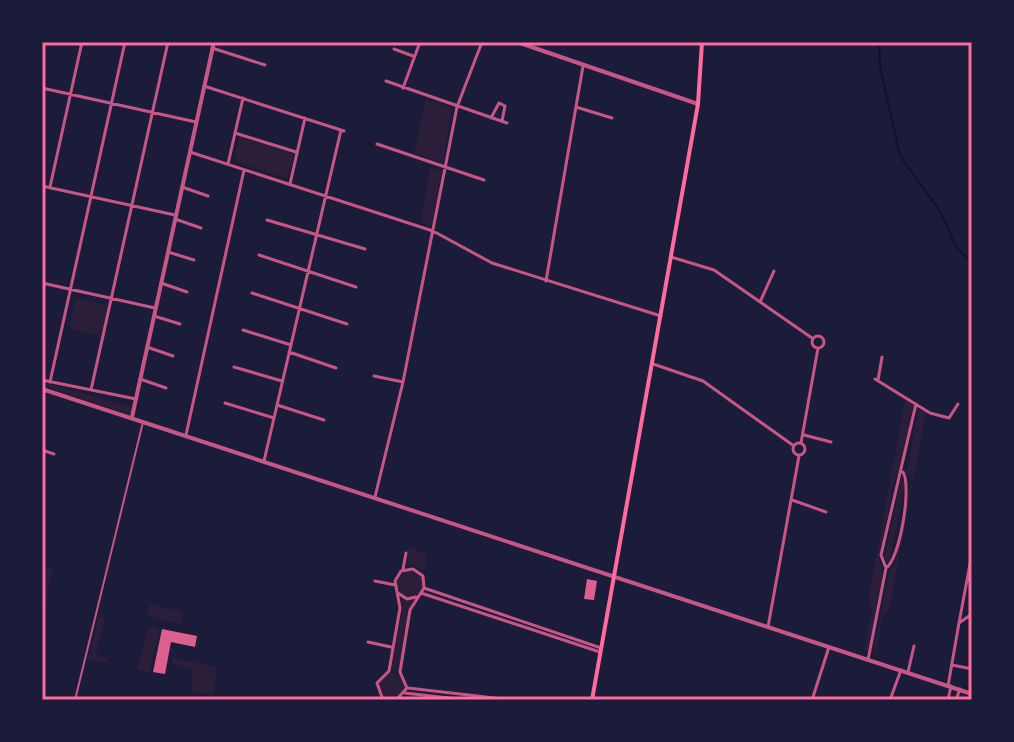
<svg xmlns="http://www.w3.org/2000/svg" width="1014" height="742" viewBox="0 0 1014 742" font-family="Jost,sans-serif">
	<rect width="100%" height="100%" fill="#1b1b3a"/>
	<path fill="#2a1e3b" d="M426,99L452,108L443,163L414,153Z
		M239,136L294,154L288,179L234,161Z
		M430,167L442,171L431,227L421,223Z
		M76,298L108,305L101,336L69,329Z
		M47,383L131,407L130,415L46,386Z
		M905,400L914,405L901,471L894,480L879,559L883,572L868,651L864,650L872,610L868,602Z
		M918,410L926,412L889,610L883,615L876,654L873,653L889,572L895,564L911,481L907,472Z
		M901,479L906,482L889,563L884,559Z
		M409,547L427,554L424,571L414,565L406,566Z
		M42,566L53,569L45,606L42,601Z
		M397 584a13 13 0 1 1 26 0a13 13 0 1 1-26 0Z
		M401,596L415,599L409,609L399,671L391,670L402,612Z
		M152,604L183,612L180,624L150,616L146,609Z
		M99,614L105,617L96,654L108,659L107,663L88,659Z
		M149,626L160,630L149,673L137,669Z
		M172,658L217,667L213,694L191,692L192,668L173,664Z
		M379 686a13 13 0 1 1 26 0a13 13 0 1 1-26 0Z"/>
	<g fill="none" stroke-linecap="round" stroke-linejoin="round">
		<path stroke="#12122b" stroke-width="2" d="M879,42L880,67L900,156L940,211L956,247L972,263"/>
	</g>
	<path fill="#dd5f8e" d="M587,579L597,581L594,600L584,599Z
		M162,629L197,636L195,647L171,642L165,674L153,672Z"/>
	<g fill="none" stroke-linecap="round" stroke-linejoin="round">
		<path stroke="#c65784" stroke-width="2" d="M75,700L143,422"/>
		<path stroke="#c65784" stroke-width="3" d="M212,48L265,65
			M394,49L413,56
			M386,81L507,123
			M204,86L344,131
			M42,88L196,122
			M403,88L420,42
			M576,107L612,118
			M491,118L499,103L505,106L502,121
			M235,133L296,152
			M377,144L484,180
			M190,152L433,231L492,263L661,316
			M228,164L243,98
			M290,184L305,118
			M42,186L175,215
			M50,187L82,42
			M182,187L208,196
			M175,219L201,228
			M267,220L365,249
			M168,252L194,260
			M259,255L356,287
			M671,257L714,270L812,338
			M546,281L583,66
			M42,283L155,308
			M161,283L187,292
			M252,293L347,324
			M760,302L774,271
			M154,316L180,324
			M243,330L291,345
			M812 342a6 6 0 1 1 12 0a6 6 0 1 1-12 0Z
			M147,347L173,356
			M289,352L336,368
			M653,364L703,381L794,446
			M234,367L282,381
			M374,376L403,382
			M140,379L166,388
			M875,379L930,413L949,418L958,404
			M42,380L136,399
			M878,380L882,357
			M50,382L125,42
			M91,390L168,42
			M225,403L274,418
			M277,405L324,420
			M186,435L244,170
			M804,435L831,442
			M793 449a6 6 0 1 1 12 0a6 6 0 1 1-12 0Z
			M801,443L818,348
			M42,450L54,454
			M264,461L341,130
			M375,497L403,382L457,107L482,42
			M792,500L826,512
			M886,568C900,559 912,486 903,472
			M403,569L406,553
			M968,578L972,585
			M375,581L395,585
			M424,588L601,648
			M398,593L407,599L416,597
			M421,593L600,652
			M959,623L972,553
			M768,627L799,456
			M368,642L391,647
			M868,660L886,568L881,555L916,404
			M952,665L972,669
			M908,672L914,646
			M948,686L959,623L972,614
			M408,688L512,700
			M405,693L466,700
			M383,700L377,683L389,671L400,608L395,581L401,571L413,569L423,576L424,588L410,610L400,672L407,688L396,700
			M812,700L829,647
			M890,700L901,670
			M948,700L951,686
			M956,700L960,689"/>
		<path stroke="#c65784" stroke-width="4" d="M517,42L698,104
			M42,389L972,694
			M132,417L214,42"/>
		<path stroke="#ff6b9d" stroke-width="4" d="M592,700L698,104L702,42"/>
	</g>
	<rect width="1014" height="742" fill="none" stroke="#1b1b3a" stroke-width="88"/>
	<rect x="44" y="44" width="926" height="654" fill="none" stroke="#ff6b9d" stroke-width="3"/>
</svg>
